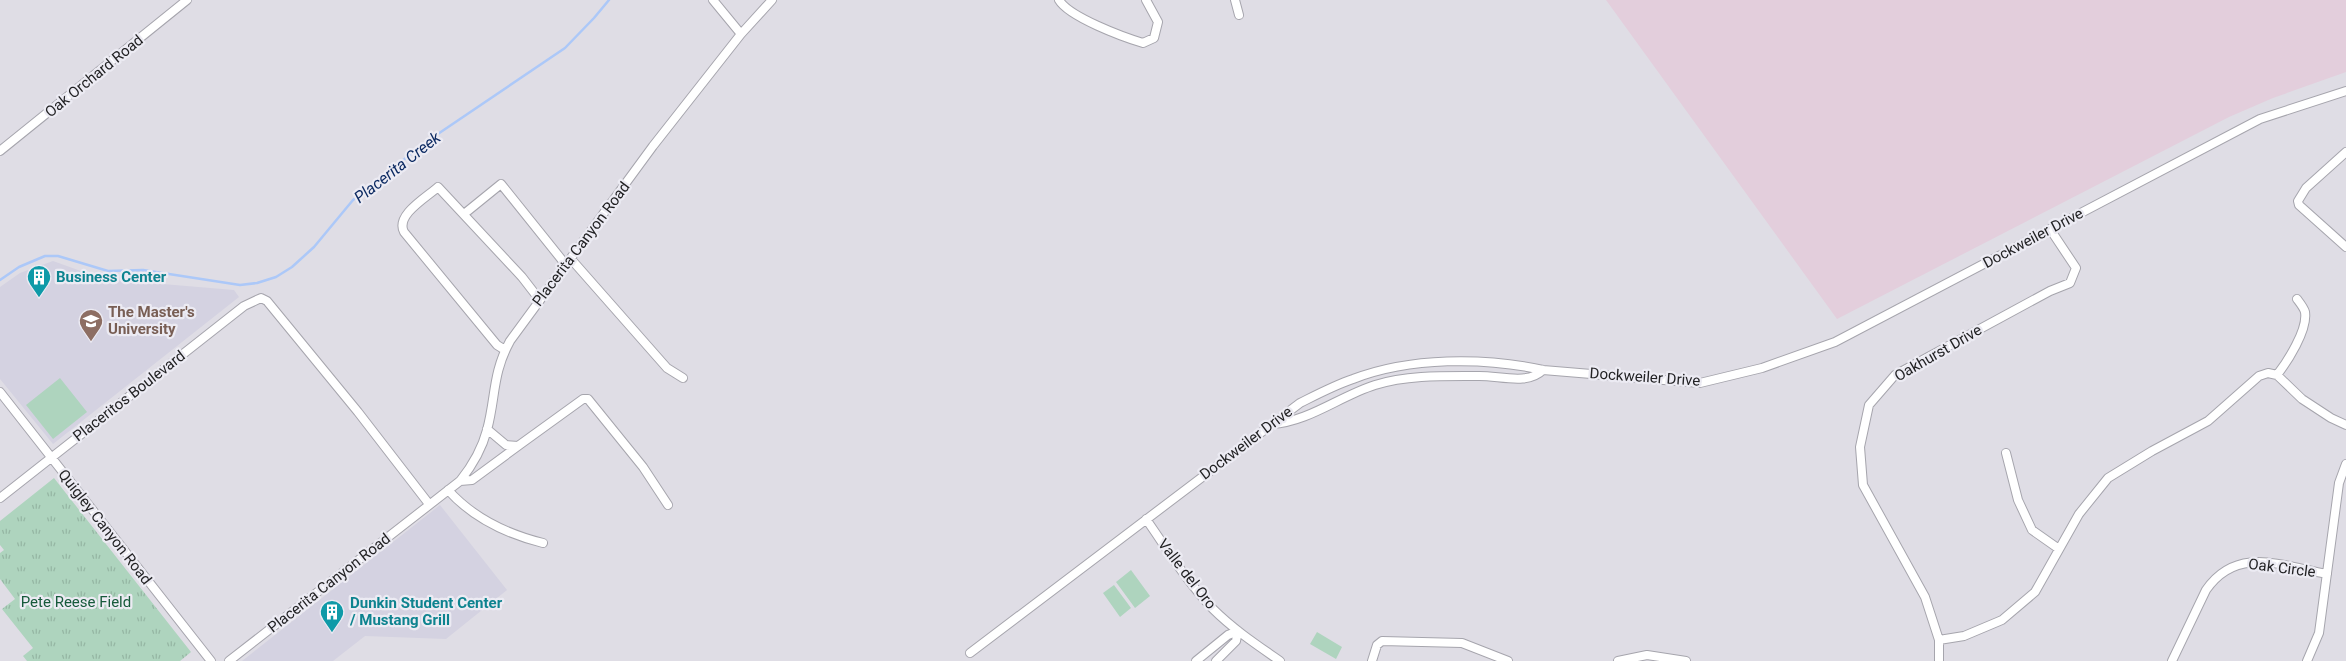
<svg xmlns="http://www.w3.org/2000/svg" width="2346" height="661" viewBox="0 0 2346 661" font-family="Roboto,sans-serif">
	<defs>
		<pattern id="park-tufts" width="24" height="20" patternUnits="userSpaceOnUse" patternTransform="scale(1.25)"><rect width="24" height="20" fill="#aed4be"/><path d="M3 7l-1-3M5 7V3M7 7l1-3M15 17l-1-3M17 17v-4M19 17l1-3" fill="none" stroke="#95b6a3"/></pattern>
	</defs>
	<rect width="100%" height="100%" fill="#dfdde5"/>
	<path fill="#d4d2e1" d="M53,261L103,279L234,290L239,297L53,444L0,379V287L20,273Z
		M440,505L507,590L446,639L365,636L333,661H242Z"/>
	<path fill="#e3cedc" d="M1606,0H2346V72L2273,98L2229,117L1837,319Z"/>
	<path fill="#aed4be" d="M60,378L87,412L53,439L26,405Z
		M1131,570L1150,596L1135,608L1116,582Z
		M1114,585L1131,608L1120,617L1103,593Z
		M1317,632L1342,647L1336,659L1310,644Z"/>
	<path fill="url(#park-tufts)" d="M54,478L191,652L180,661H27L23,656L33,648L2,609L15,599L0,579V553L4,550L0,545V521Z"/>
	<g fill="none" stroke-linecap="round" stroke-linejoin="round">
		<path stroke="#acc8f8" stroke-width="2.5" d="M0,280L19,267L45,256H58L108,271L143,270L240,285L257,283L276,277L292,267L314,247L353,200L426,142L565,48L594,18L609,0"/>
		<g stroke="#a6a5ad" stroke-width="10">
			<path id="street" d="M713,0L741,34
				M1059,0C1069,17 1123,37 1143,43L1154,38L1158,22L1146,0
				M1235,0L1239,15
				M0,151L187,0
				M2346,152L2306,188L2298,201L2299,205L2346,247
				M464,214L501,184L566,265
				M571,259L667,368L683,378
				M505,350L497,345L404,232C395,215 427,197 438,187L522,277L539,299
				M2277,375C2287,362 2308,330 2305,312C2304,308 2300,303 2297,299
				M0,392L211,661
				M1272,424C1308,422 1340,396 1375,385C1407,375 1444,376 1477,376C1498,375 1527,386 1543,370
				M487,429L506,445L518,446L583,399H588L643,467L668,505
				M2006,453L2018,500L2032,530L2059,549
				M460,481L472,480L518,446
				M448,490C473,518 507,534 543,543
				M0,498L244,306L261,298L267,301L358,412L429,504
				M1146,519C1167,549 1187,582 1213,609C1233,629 1257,645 1280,661
				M1939,640L1964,636L2002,620L2035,592L2079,514L2108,478L2152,451L2208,421L2259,376L2268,373L2277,375L2302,399L2331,418L2346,425
				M970,653L1300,403C1318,394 1335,385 1353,379C1410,357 1484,357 1543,370L1700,383L1762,368L1835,342L2260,119L2346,91
				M229,661L460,481C472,466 482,449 487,430C496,397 492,374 510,341L653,146L741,34L772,0
				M1196,661L1228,635L1238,631
				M1216,661L1236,641L1238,631
				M1372,661L1377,645L1382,641L1462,643L1508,661
				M1618,661L1647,655L1686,661
				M1939,661V640L1925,597L1863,485L1860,447L1869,405L1895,375L2050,291L2070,283L2076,268L2050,229
				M2172,661L2206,590C2237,545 2282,566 2327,574
				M2307,661L2319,633L2339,483L2346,464"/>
		</g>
		<use href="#street" stroke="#fff" stroke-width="8"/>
	</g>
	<defs>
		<g id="building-pin" transform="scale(1.25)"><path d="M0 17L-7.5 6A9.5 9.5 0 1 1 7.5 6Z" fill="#0f9aa8" stroke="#ecebf3"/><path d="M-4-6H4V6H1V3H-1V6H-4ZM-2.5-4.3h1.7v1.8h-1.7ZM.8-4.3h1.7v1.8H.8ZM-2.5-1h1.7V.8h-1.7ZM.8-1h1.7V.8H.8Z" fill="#fff"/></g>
		<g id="university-pin" transform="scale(1.25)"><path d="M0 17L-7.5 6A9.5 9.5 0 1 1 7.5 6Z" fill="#8d6e63" stroke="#ecebf3"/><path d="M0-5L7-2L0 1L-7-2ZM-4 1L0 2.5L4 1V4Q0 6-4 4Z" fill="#fff"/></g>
	</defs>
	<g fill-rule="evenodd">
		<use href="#building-pin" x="39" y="277"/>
		<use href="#university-pin" x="91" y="321"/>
		<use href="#building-pin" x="332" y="612"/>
	</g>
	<g text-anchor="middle" stroke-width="4.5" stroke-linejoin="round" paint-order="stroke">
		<g font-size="15" fill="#222224" stroke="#ecebf3">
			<text transform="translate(94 76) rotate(-39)" y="5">Oak Orchard Road</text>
			<text transform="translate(2033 238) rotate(-28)" y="5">Dockweiler Drive</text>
			<text transform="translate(581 244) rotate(-53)" y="5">Placerita Canyon Road</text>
			<text transform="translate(1938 353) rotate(-30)" y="5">Oakhurst Drive</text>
			<text transform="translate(1645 377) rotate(4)" y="5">Dockweiler Drive</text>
			<text transform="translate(129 396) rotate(-38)" y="5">Placeritos Boulevard</text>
			<text transform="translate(1246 443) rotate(-37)" y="5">Dockweiler Drive</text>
			<text transform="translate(105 527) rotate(52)" y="5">Quigley Canyon Road</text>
			<text transform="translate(2282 568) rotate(7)" y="5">Oak Circle</text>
			<text transform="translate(1187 574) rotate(52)" y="5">Valle del Oro</text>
			<text transform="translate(329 583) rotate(-38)" y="5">Placerita Canyon Road</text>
		</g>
		<g font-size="15" font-weight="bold" fill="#0d838f" stroke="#ecebf3" text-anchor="start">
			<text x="56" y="282">Business Center</text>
			<text x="350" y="608">Dunkin Student Center<tspan x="350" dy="17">/ Mustang Grill</tspan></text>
		</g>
		<g font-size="15" font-weight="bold" fill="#785e54" stroke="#ecebf3" text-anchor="start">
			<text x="108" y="317">The Master's<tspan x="108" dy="17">University</tspan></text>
		</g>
		<g font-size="15" fill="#175a3b" stroke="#ecebf3">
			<text x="76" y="607">Pete Reese Field</text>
		</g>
		<g font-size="16" font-style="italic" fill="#0c2a62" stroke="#ecebf3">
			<text transform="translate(397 167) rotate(-38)" y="6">Placerita Creek</text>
		</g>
	</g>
</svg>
